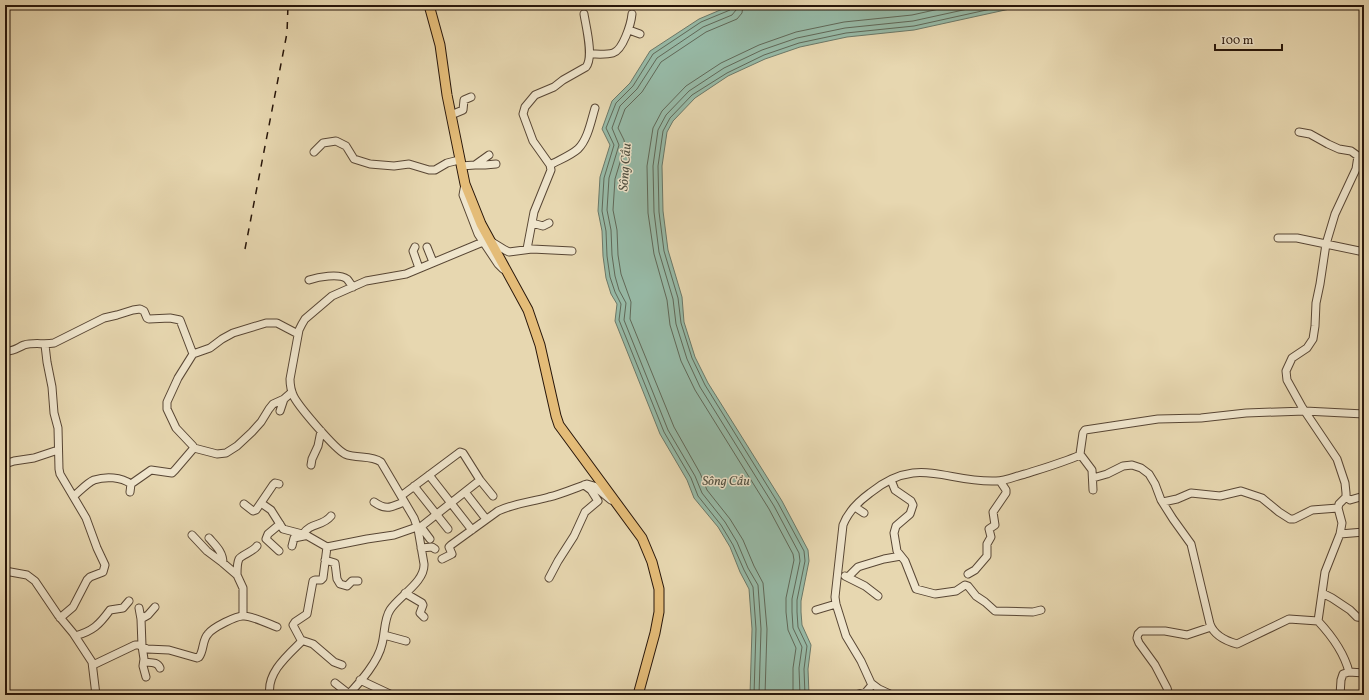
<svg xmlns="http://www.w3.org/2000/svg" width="1369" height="700" viewBox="0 0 1369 700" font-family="Vollkorn,serif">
	<rect width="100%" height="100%" fill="#e7d7b0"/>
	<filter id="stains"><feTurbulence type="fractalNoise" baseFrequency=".005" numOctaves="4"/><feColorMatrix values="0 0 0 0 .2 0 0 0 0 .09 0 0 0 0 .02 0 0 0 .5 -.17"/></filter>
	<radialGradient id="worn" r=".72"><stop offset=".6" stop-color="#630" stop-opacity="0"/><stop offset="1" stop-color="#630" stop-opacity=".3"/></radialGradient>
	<path fill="#97baa7" stroke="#6b7868" d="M732,5H1028L914,30L847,37L800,47L765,59L728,76L695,98L673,121L667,132L662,166L663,211L668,250L682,297L684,322L695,357L708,383L782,501L808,550L809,561L801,601V612L802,625L811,645L808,669L809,695H750L752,629L749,589L740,572L730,547L718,527L694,498L687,480L660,434L615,321L617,304L611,294L606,278L603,256L602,231L598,211L600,177L610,145L602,129L612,101L630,83L650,51L699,19Z"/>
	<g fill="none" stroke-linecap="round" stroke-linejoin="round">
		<path stroke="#606858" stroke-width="1" d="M732,5L730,10L701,22L653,54L633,86L616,103L606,128L614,145L604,178L602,211L606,231L607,256L610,277L615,292L621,304L619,320L664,432L691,478L698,496L721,525L733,545L744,570L753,587L756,629L754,695
			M737,5L736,10L732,15L703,27L657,58L637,89L620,106L612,128L619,145L609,178L607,210L611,230L612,255L615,276L619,290L626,303L624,320L668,430L695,476L702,493L725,522L737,542L748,568L758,585L761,629L759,695
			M743,5L742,13L737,19L706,32L661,62L642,92L625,109L618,128L624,140L625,146L615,179L613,210L617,230L618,255L621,274L631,302L630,319L674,427L700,473L707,490L730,519L743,540L754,566L763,583L767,629L765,695
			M793,695V668L796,648L788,630L786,612V598L794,560L793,554L769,509L695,390L681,361L670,325L667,300L654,254L648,213L647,166L653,128L662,111L686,86L721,63L759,45L796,32L844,22L912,15L957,5
			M800,695L799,668L802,647L793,628L792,612V599L800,561L799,553L774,506L700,387L687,359L676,324L673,299L659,252L654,212L653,166L658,130L666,115L689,91L724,68L762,50L797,38L845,28L913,21L986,5
			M805,695L804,669L807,646L798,627L797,612V600L805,561L804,551L778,503L705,385L692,358L681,323L678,298L664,251L659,212L658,166L663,131L670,118L692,95L727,73L764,55L799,43L846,33L914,26L1009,5"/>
		<g stroke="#584634" stroke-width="9">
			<path id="minor" d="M629,30L640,34
				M590,54C597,54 606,55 613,53C623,50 631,24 632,14
				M451,115L463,110L464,100L471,97
				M1299,132L1310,134L1328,144L1339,149L1351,151L1358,156L1356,169L1335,214L1326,244L1320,284L1316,303L1315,326L1313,339L1307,348L1292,358L1286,371L1287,380L1302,407L1337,459L1345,483L1346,493V497L1339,504L1338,508L1342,523L1340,534L1325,572L1318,621
				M314,152L323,143L336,141L346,146L354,159L370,164L394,166L409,164L429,170H435L447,163L459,160
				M475,165H485L496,164
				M550,165C559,160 570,156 578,149C588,139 591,121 595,108
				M461,166L475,165L489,155
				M465,184L463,195L478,234L498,264L503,269
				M532,223L543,226L549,223
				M1278,238H1297L1364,252
				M492,242L505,250L509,252L532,249L572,251
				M415,247L413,251L419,268
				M427,247L433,262
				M527,249L534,212L551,170L550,165L533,141L523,114L525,107L535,95L554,87L563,80L586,67C594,57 586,27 584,14
				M309,280C318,277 339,273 347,279C349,281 351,285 353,287
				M45,345L47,362L52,387L54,413L58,428L59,469L60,474L86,518L97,548L105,565L103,572L90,577L87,580L73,607L60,618
				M5,351C13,352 17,348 24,345C34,342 44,345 54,343L104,318L117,315L133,310L140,309L144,311L147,318L149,319L170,318L180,320L193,354
				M280,411L284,399
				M194,448L217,454L226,453L237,446L252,432L261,422L269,409L273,404L284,399L292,392
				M5,464L14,461L34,458L58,450
				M311,465L312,459L318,446L321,431
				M429,475L472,530
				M1093,478L1107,474L1123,466L1132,465L1141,468L1149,474L1155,484L1161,500L1173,519L1191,544L1210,624C1214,635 1226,641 1237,644L1289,619L1318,621C1332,636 1344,652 1349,672
				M891,480L895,490L911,501L913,505L910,514L896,526L894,533L897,551L905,561L916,589L935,594L956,591L965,585L968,586L976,596L985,602L995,611L1033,612L1041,610
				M414,486L448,529
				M1093,490L1092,470L1080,454L1083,433L1085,430L1158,419L1201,418L1246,413L1305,411L1364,414
				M130,492L131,484L151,470L172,473L175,470L193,449V446L176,428L167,409V402L178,378L193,354L210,348L222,339L233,333L266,323H277L298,334
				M465,492L486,519
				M74,496C80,491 87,483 94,480C106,476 121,477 131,484
				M401,496L460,452L463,453L480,480L493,496
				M1346,497L1350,500L1364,496
				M374,502C387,511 391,507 404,502
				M1163,502L1177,499L1191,493L1220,496L1241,491L1262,498L1279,512L1290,519H1294L1312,510L1338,508
				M261,503L271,510L283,529L306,535L327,547L367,539L394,535L417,527
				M244,504L253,511L256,510L273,485L275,483L279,484
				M855,507L864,513
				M421,527L430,539
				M418,529L480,480
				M303,534C311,522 322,527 331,516
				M1340,534L1364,532
				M192,535L207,551L223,563L237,575L243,588V615
				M209,538C216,546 223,552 223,563
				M292,546L294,538L304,536
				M327,547L323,578L321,580H315L313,581L307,614L295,622L293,625L301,640L313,644L334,662L342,665
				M421,548L432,547L435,549
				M279,551L266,539L268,534L280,524
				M442,559L452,554L449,547L451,545L498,511C515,503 532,502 549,497C562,494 575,488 587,484L594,486L611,500
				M325,560L335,563L337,579L340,584L347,586L352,581H358
				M5,571L27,575L35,581L58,615L73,633L92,662L96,695
				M968,574L975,570L987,556V544L991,537L989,529L995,525L993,512L1006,493V490L1000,481
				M237,575C237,570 237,563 239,559C241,555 253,552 257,546
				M845,576L865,586L878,596
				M848,577L858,567L861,566L884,559L901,556
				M549,578L558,561L574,536L585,512L598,501L591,490L584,485
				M405,593L422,603L423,605L420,613L424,617
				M1322,593L1332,598L1350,610L1357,617L1364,618
				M139,608L141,619L142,646L144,659L143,666L146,677
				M816,610L836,604
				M141,619L148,615L155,607
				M384,635L406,641
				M75,636C93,631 99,625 110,610L123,608L129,601
				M144,662C150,663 157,661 160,668
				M93,665L135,645H139L147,649L169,650L197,658L199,657C204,651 202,640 208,634C212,628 237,615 244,616C252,616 269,624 277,627
				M360,680L392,695
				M335,683L349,694
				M270,695C266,673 288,655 302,641
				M348,695C361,681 378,662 382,644C385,633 384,619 390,610C399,596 425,582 424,564L418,529L414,518L381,462C371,455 357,459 345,454C335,449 300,408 294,397C291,391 290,385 290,379L299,330L302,324L305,319L332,296L366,281L406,274L483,242
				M855,695L866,692L872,685
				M892,695L879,689L871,683L861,661L846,636L836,604L835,597L843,525C848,512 859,501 870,493C918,454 945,483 996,481C1006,481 1016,476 1025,474C1044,468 1062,463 1080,455
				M1169,695L1167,688L1155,665L1139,643L1137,638L1138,634L1141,631H1165L1187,635L1211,627
				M1340,695L1341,680L1343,674L1349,672L1364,673"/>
		</g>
		<g stroke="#28160a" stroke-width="11">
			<path id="major" d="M429,5L440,45L447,95L465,184L481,224L528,310L540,345L556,416L559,425L642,538L652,562L659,589V612L655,633L638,695"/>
		</g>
		<use href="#minor" stroke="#efe5cc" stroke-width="7"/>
		<use href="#major" stroke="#e4bc78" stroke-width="9"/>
		<path stroke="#28160a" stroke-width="1.5" stroke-dasharray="7 7" stroke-linecap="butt" d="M245,249L287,33L288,5"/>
	</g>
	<g text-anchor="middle" stroke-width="3" stroke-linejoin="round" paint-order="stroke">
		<g font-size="13" font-style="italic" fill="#4f4f41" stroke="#efe5cc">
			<text transform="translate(624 167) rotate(-86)" y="5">Sông Cầu</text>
			<text x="726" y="485">Sông Cầu</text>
		</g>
	</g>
	<rect width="1369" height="700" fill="none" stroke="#e7d7b0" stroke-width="20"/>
	<rect x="6" y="6" width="1357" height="688" fill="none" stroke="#28160a" stroke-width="2"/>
	<rect x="10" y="10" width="1349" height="680" fill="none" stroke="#28160a"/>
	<path d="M1215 44v6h67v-6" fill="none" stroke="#28160a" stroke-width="2"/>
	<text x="1221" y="44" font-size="12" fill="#28160a" stroke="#efe5cc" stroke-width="3" paint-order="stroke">100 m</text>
	<rect width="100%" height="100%" filter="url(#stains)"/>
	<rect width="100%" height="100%" fill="url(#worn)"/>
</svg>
